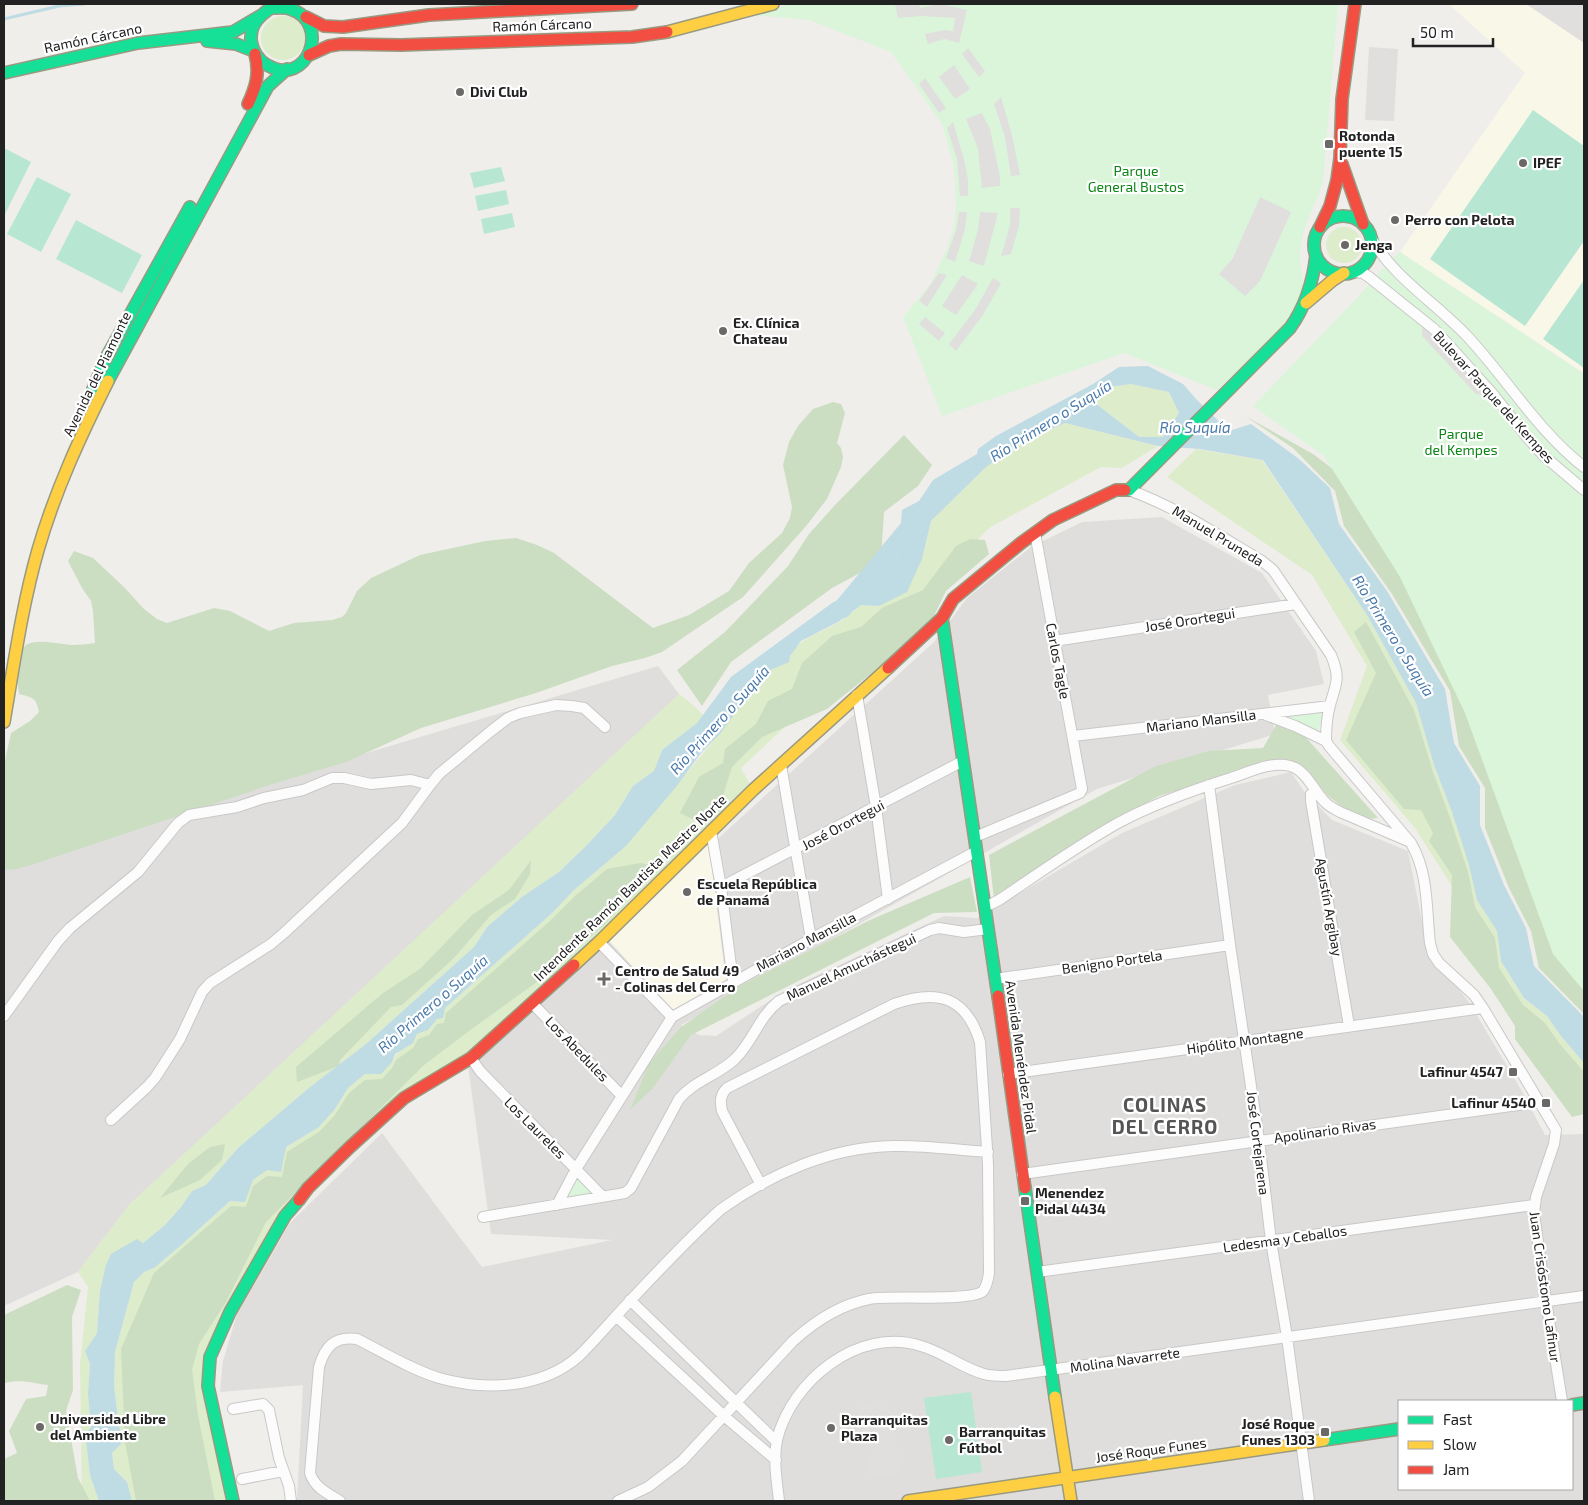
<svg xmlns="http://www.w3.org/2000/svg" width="1588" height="1505" viewBox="0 0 1588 1505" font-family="'Exo 2',sans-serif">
	<rect width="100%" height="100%" fill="#f0eeeb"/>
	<path fill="#dfdedc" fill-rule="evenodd" d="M1162,517L1262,573L1316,651L1324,684L1268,695L1275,734L1097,789L681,1025L699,1035L716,1036L786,990L944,916L977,918L1122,833L1235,785L1291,772L1303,790L1332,820L1408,851L1428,951L1469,1002L1523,1093L1545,1135L1584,1134V1501H297L303,1385L220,1392L223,1361L237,1314L290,1223L382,1133L482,1267L612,1240L491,1234L468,1066L934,642L967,598L1031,547L1082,522ZM1399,1401H1572V1489H1399Z
		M658,666L679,694L558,816L130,1204L78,1272L4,1306V861Z"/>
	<path fill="#f8f7e8" d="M1449,4H1584V373L1400,252L1525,73Z
		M709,844L725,973L730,981L674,1011L609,941Z"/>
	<path fill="#ddeccb" d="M261 38a22 22 0 1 1 44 0a22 22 0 1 1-44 0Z
		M1326 245a18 18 0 1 1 36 0a18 18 0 1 1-36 0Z
		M1131,384L1169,392L1179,413L1163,437H1139L1095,403L1108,387Z
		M1065,423L1158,446L1122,468L1101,467L989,528L904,615L741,768L753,790L471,1058L415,1090L293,1205L210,1357L233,1501H132L127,1482L114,1469L112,1453L122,1443L118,1418L114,1386L115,1352L134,1282L144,1272L154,1268L179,1247L230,1201H245L252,1180L267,1170L286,1147L319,1127L335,1109L348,1088L365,1074L392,1062C397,1048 410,1048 417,1034L428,1030L445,1008L551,914L574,890L626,846L715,739L702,718L697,723L662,750L654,771L633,786L615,815L588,844L559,872L522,897L487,927L474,947L366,1044L310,1087L238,1148L206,1185L192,1191L181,1207L165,1225L143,1243L137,1239L100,1291L97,1333L85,1351L90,1364L88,1394L91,1429L85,1434L90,1475L99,1501H82L80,1364L88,1287L78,1272L130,1204L679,694C695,705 707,719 719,734L766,672L788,662C795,638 820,634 839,622C846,617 854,611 861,605L879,606L922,559L931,521L986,467L1020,444Z
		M1196,449L1262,460L1367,615L1416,703L1434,765L1452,812L1469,865L1477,900L1497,931L1501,961L1524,998L1547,1016L1561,1036L1584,1063V1094L1517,1016L1462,902L1415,828L1340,740L1367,666L1312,575L1167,477Z"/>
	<path fill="#cbdec1" d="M833,402L841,404L845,413L837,443L841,448L843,457L841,467L827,499L807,525L743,597L662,652L645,658L612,666L536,693L421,728L346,762L276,783L34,864L17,869L4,870V765L11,733L30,721L39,712C36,697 33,698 19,694C17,682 16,653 26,645C35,638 61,644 72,645C79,645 88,644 95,643L93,611L91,601L82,588L68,561L74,551L93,558L124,587L144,609L157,619L167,623L214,608L230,611L269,631L294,623L332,620L342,617L346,613L357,591L371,578L420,555L485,541L516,538L537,545L554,553L653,628L689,615L729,591L749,563L782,533L790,518L792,507L783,465L789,442L798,426L813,409Z
		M1245,416L1313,454L1395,516L1584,841V1014L1539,968L1531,931L1509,888L1485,828V788L1459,746L1450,691L1392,594L1344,526L1335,491L1293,448Z
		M904,435L932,465L918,486L884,512L881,559L858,574L832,588L731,662L702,706L677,670L725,632L788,566L809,534L835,505Z
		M970,539L985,540L989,554L946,591L933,618L915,638L827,709L762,737L732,767L719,808L694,820L680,813L699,777L723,763L725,749L756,724L768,701L792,689L802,663L832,636L861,627L882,608L923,590L956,546Z
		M1366,622L1414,710L1433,772L1450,818L1468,872L1475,907L1495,938L1499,968L1523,1005L1545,1023L1559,1043L1584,1072V1114L1572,1117L1515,1039V1026L1491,989L1450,937L1452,875L1429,841L1433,833L1421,810L1404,809L1346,740L1376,673L1354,632Z
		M1279,720L1301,732L1378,818L1368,819L1345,809L1328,796L1308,772L1268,763L1159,796L1096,830L994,899L989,855L1156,766L1209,751L1263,748Z
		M531,860L530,874L515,899L491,915L454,958L402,1005L391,1007L340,1060L339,1066L297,1082L296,1067L383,993L420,969L472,915L509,890Z
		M640,863L656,866L604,925L541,979L469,1031L424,1065L266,1222L226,1302L199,1344L192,1370L198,1415L215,1501H136L125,1442L121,1349L154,1273L231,1206L246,1207L253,1186L267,1176L282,1177L287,1152L319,1132L335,1115L349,1093L365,1080L382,1079L392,1068L396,1060L413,1048L418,1039L429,1035L437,1024L444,1023L446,1013L551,920L575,896L607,869Z
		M970,877L977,912L934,913L691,1035L653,1088L630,1110L649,1063L681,1027L738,987L870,920Z
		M225,1144L222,1160L200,1180L160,1198L188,1164L210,1147Z
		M67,1285L81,1290L72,1317L73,1390L66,1411L78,1478L90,1501H4V1459L17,1453L9,1431L26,1399L46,1396L48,1385C30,1383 22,1379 4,1383V1315Z"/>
	<path fill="#daf5da" d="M789,4H1338L1323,182C1315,206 1303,225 1300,251C1298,267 1307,284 1300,300C1288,329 1240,368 1217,390L1124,353L942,416L903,317L931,283L948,246L954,227L956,205L954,166L942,124L891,52L809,20L753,15Z
		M1400,252L1584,374V991L1553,954L1465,713L1400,577L1324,456L1253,406L1354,301L1393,258Z
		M1324,710L1317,735L1275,715Z
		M576,1179L597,1194L562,1202Z"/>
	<path fill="#b7e6d2" d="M1533,110L1584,146V241L1525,326L1430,259Z
		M4,148L31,162L4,216Z
		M501,167L505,181L474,188L470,173Z
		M37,177L71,194L41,252L7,234Z
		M506,190L509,204L478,211L475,196Z
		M512,213L515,227L484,234L481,219Z
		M76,220L142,255L122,293L56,259Z
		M1584,280V368L1543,339Z
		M971,1392L982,1472L936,1479L924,1398Z"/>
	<path fill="#e0dfde" d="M895,4H919L920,8L940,4L967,10L959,43L944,39L928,44L925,34L945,30L953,31L955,18L922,16L898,18Z
		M1526,4H1584V43Z
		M1369,47L1398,49L1394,121L1365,120Z
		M968,48L985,71L979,77L962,54Z
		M954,65L970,89L955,99L939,77Z
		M925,78L946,108L939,113L919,84Z
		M1001,97L1012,135L1020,175L1011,176L1005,137L994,104Z
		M982,113L990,129L1000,177V186L982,188L978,149L966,119Z
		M953,122L964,159L968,180V196H960L957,159L947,128Z
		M1260,197L1291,212L1260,281L1245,296L1219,274L1233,258Z
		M1010,208H1020L1019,226L1011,254L1001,256L1010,225Z
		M959,212H967L965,229L955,262L946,258L956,230Z
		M980,212L998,213L984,266L969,261L978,230Z
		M939,273L947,275L927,307L919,301Z
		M962,275L978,284L956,315L942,306Z
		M993,278L1001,283L983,315L956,351L949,344L975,310Z
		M925,317L945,333L939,341L919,324Z
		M1422,324L1488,396L1476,394L1422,336Z
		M872,1400L884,1402L891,1412L899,1467L897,1473L865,1480L867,1462L873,1453L870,1435L857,1427V1418L862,1406Z"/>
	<path fill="#bfdbe3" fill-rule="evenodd" d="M1148,366L1183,384L1197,400L1229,431L1251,424L1299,459L1330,488L1339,524L1387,591L1445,689L1454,743L1480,786V825L1504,885L1526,928L1534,966L1584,1017V1063L1561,1036L1547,1016L1524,998L1501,961L1497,931L1477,900L1469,865L1452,812L1434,765L1416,703L1367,615L1263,460L1200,449L1158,446L1065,423L1040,434L1020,444L986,467L931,521L922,559L907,592L879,606L861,605L838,622L801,641L790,656L789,662L766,672L719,735L701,753L676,787L626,846L574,890L551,914L445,1008L443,1018L437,1019L428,1030L417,1034L413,1043L395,1054L392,1062L381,1074H365L348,1088L335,1109L319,1127L286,1147L281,1172L267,1170L253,1180L245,1202L230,1201L179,1247L154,1268L144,1272L134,1282L115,1352L114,1386L118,1418L122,1443L112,1453L114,1469L127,1482L132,1501H99L90,1475L85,1433L91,1428L88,1394L90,1364L85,1351L97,1333L100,1291L106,1265L111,1254L137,1239L143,1243L165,1225L181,1207L192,1191L206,1185L238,1148L310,1087L366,1044L474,947L487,927L522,897L559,872L588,844L615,815L633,786L654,771L662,750L697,723L731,677L832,603L859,589L898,557L902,510L919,501L933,480L977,454L978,449L996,436L1093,384L1119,367ZM1131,384L1169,392L1179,413L1163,437H1139L1095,403L1108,387Z"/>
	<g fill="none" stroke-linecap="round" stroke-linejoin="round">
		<path stroke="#bfdbe3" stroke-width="3" d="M4,19L59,6L84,4"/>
		<path stroke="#bfdbe3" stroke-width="19" d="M842,609L915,521"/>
		<g stroke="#c9c8c7" stroke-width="12">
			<path id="street" d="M1371,238C1394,278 1436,303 1467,336C1508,380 1537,430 1584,467
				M1353,272L1363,273L1369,277L1434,329L1447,343L1492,393L1527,437L1544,456L1584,490
				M1129,490C1176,507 1218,535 1262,561L1273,570L1331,655C1341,679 1336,683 1330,705C1327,716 1326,729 1326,741
				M1054,641L1296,604
				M857,695L876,807L888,899
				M1266,715L1295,726L1326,741
				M1073,736L1330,706
				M1326,741L1329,746L1411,843C1429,874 1426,909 1430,943L1433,954L1439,963L1474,995L1483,1008L1556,1130L1554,1144L1536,1197L1534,1213L1546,1301L1562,1401
				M781,765L811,939
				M1209,785L1230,945L1259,1140L1271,1241L1287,1337L1309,1501
				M1315,790L1311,794V801L1349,1026
				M711,831L721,887L733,982
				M975,837L1080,793L1082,789L1035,533
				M721,887L963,761
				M985,907L999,900C1038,874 1077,846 1118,823C1153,804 1193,790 1231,778C1250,772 1271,761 1290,766C1306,770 1314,791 1324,801C1328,806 1334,809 1340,812L1408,841
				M599,942L672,1017
				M995,979L1230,945
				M532,1003L622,1096
				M4,1016L58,941L70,928L138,872L178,823L189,815L237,807L264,798L303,790L332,778H344L371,784L411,780L430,785L439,774L491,731L508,718L520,713L556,705L572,706L584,708L605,727
				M471,1058L480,1071L602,1196
				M1008,1074L1483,1008
				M111,1120L147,1087L155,1078L180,1039L202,992L210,983L271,944L284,933L402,823L430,785
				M1022,1174L1540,1102
				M557,1205L576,1169L672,1017L811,939L977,851
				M483,1217L625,1193L631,1188L679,1099C694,1081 718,1075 735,1059C754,1040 758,1018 779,1001L930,930L939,928L964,932L988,929
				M1037,1272L1534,1205
				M630,1300L777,1442
				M616,1316L724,1416L776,1460
				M233,1409L263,1404L269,1410L279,1458L289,1486L291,1501
				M242,1479L283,1471
				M340,1501C327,1493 315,1488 310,1473L319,1367C325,1346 335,1336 357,1339C383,1352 410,1369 439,1378C485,1391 543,1389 580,1355C597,1338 613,1319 629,1302C658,1271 688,1239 720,1210C770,1174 831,1147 893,1146C924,1145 956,1150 988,1152
				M618,1501L648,1487L682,1461L793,1341C815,1321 839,1305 869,1299C890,1295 972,1302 983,1291C987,1286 988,1280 989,1273L988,1164L980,1042C966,996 937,989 894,1004L727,1088C720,1095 720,1101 722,1111L761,1185
				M779,1501C777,1482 773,1460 777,1440C791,1381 859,1326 921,1346C943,1352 962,1368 984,1374C991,1376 999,1376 1006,1376L1584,1296"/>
		</g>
		<g stroke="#999a82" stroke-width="14">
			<path id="fast" d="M271,8C277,8 285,7 290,9C332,22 308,89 267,65C258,60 252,50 251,40C250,21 263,14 276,4
				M207,41L236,44L254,51
				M4,73L138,43L233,32L260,16
				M1314 245a29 29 0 1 1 58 0a29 29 0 1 1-58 0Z
				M108,381L268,86L287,69
				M93,389L106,358L190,207
				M1125,490H1129L1290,328C1306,306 1313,282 1316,255
				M942,618L998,996
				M1025,1188L1055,1397
				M1572,1405L1584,1403
				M1324,1440L1399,1429
				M233,1501L208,1386L210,1357L230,1312L285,1216L299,1200"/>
		</g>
		<g stroke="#999a82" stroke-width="14">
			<path id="slow" d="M667,32L773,4
				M1306,303L1333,280L1344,273
				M4,722C14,664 22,606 38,550C55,491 81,435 108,381
				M574,965L599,942L753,790L888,668
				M1055,1397L1071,1501
				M908,1501L1324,1440"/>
		</g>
		<g stroke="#999a82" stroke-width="14">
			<path id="jam" d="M306,17L324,26L343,27L429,15L632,4
				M309,55L329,46L341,44L401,45L632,37L667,32
				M248,104C256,87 260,73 255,54
				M1342,164L1363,224
				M1320,227L1330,206L1337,180L1340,158L1342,99L1355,4
				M888,668L942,618L953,599L1021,543L1053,520L1116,490H1125
				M998,996L1025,1188
				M299,1200L308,1188L350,1147L404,1098L471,1058L574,965"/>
		</g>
		<use href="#street" stroke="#fdfcfc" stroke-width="10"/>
		<use href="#fast" stroke="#16e098" stroke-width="11"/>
		<use href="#slow" stroke="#ffcf43" stroke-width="11"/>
		<use href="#jam" stroke="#f24e42" stroke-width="11"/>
	</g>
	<g fill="#6a6968" stroke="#fff" stroke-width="2">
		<circle cx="460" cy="92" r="5"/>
		<rect x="1324" y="139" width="10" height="10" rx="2.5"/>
		<circle cx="1523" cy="163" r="5"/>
		<circle cx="1395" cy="220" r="5"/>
		<circle cx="1345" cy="245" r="5"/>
		<circle cx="723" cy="331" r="5"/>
		<circle cx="687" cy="892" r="5"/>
		<path d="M601.5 971.5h5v5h5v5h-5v5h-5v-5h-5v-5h5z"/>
		<rect x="1508" y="1067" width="10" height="10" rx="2.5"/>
		<rect x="1541" y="1098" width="10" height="10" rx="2.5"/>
		<rect x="1020" y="1196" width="10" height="10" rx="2.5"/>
		<circle cx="40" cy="1427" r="5"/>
		<circle cx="831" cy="1428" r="5"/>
		<rect x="1320" y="1427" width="10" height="10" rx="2.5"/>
		<circle cx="949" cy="1440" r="5"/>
	</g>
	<g text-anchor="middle" stroke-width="4.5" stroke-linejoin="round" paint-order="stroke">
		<g font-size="14" fill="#222" stroke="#fff">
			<text transform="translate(542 25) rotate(-2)" y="5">Ramón Cárcano</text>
			<text transform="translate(93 38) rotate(-12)" y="5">Ramón Cárcano</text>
			<text transform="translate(97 374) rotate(-64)" y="5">Avenida del Piamonte</text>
			<text transform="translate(1494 397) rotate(48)" y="5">Bulevar Parque del Kempes</text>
			<text transform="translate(1218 536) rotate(31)" y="5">Manuel Pruneda</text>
			<text transform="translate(1190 620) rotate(-9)" y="5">José Orortegui</text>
			<text transform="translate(1058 661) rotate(79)" y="5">Carlos Tagle</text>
			<text transform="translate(1201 721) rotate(-7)" y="5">Mariano Mansilla</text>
			<text transform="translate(843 825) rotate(-28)" y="5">José Orortegui</text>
			<text transform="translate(630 888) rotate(-44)" y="5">Intendente Ramón Bautista Mestre Norte</text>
			<text transform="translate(1329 907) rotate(80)" y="5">Agustín Argibay</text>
			<text transform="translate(806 942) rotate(-28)" y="5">Mariano Mansilla</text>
			<text transform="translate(1112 962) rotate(-8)" y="5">Benigno Portela</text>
			<text transform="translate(851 967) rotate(-25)" y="5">Manuel Amuchástegui</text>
			<text transform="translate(1245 1041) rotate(-8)" y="5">Hipólito Montagne</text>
			<text transform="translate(577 1049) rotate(46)" y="5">Los Abedules</text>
			<text transform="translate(1021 1057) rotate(82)" y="5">Avenida Menéndez Pidal</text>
			<text transform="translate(535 1128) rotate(45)" y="5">Los Laureles</text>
			<text transform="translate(1325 1131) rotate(-8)" y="5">Apolinario Rivas</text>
			<text transform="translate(1258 1143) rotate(83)" y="5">José Cortejarena</text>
			<text transform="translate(1285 1239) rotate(-8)" y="5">Ledesma y Ceballos</text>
			<text transform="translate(1545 1287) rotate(82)" y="5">Juan Crisóstomo Lafinur</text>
			<text transform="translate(1125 1360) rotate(-8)" y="5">Molina Navarrete</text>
			<text transform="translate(1151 1450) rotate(-8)" y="5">José Roque Funes</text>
		</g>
		<g font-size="14" font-weight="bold" fill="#222" stroke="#fff" text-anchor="start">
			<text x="470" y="97">Divi Club</text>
			<text x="1339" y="141">Rotonda<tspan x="1339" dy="16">puente 15</tspan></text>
			<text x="1533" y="168">IPEF</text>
			<text x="1405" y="225">Perro con Pelota</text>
			<text x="1355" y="250">Jenga</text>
			<text x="733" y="328">Ex. Clínica<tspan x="733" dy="16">Chateau</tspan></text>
			<text x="697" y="889">Escuela República<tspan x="697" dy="16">de Panamá</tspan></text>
			<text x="615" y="976">Centro de Salud 49<tspan x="615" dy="16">- Colinas del Cerro</tspan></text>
			<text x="1503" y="1077" text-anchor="end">Lafinur 4547</text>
			<text x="1536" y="1108" text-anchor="end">Lafinur 4540</text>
			<text x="1035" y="1198">Menendez<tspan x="1035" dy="16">Pidal 4434</tspan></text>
			<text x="50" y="1424">Universidad Libre<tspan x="50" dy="16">del Ambiente</tspan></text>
			<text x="841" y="1425">Barranquitas<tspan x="841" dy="16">Plaza</tspan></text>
			<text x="1315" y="1429" text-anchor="end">José Roque<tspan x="1315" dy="16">Funes 1303</tspan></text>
			<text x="959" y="1437">Barranquitas<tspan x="959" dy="16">Fútbol</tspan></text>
		</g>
		<g font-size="14" fill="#0c8416" stroke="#fff">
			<text x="1136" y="176">Parque<tspan x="1136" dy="16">General Bustos</tspan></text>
			<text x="1461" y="439">Parque<tspan x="1461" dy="16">del Kempes</tspan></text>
		</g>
		<g font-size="15" font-style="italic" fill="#4a7aab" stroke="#fff">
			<text transform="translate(1051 421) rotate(-32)" y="5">Río Primero o Suquía</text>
			<text x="1195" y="433">Río Suquía</text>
			<text transform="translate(1393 636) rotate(58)" y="5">Río Primero o Suquía</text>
			<text transform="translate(720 720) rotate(-48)" y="5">Río Primero o Suquía</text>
			<text transform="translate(433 1004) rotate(-41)" y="5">Río Primero o Suquía</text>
		</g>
		<g font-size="19" font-weight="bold" letter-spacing="1" fill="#555" stroke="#fff">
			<text x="1165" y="1112">COLINAS<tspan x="1165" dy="22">DEL CERRO</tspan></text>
		</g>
	</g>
	<rect width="1588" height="1505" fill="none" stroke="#222222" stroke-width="10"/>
	<rect x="1398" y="1400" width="175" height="90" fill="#ffffff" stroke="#a7a7a7"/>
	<rect x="1408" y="1416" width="25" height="8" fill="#16e098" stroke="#a7a7a7"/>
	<text x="1443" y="1425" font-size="15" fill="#222222">Fast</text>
	<rect x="1408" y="1441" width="25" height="8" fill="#ffcf43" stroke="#a7a7a7"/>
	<text x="1443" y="1450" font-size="15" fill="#222222">Slow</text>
	<rect x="1408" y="1466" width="25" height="8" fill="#f24e42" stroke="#a7a7a7"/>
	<text x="1443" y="1475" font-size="15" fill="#222222">Jam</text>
	<path d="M1413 38v8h80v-8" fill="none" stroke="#222222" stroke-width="2.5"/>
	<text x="1420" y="38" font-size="15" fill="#222222" stroke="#ffffff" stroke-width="4" paint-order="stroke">50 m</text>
</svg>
